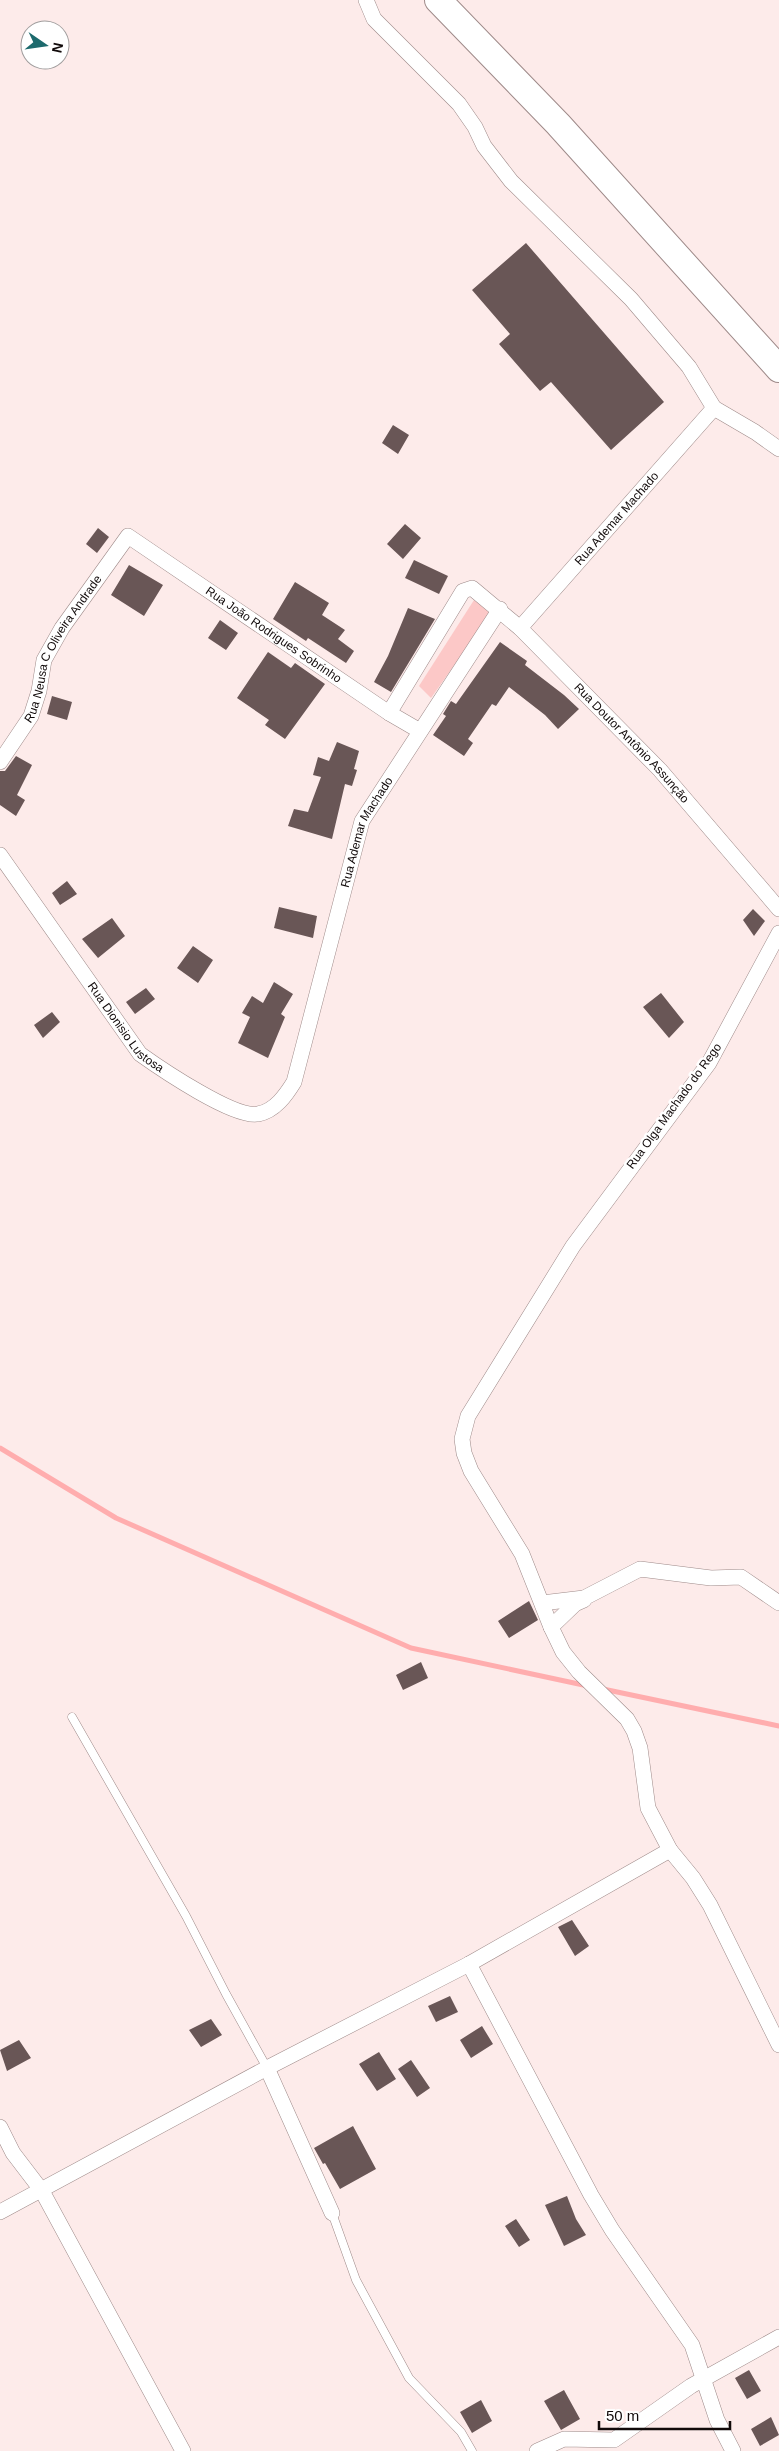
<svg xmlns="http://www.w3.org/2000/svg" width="779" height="2451" viewBox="0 0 779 2451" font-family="Helvetica,sans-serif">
	<rect width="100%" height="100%" fill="#fdebea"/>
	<path fill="#fcc8c7" d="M474,600L491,613L431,698L419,686Z"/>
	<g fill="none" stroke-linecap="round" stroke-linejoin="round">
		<path stroke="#ffadae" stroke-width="5" d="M0,1448L116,1518L411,1648L588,1686
			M603,1689L779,1726"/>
	</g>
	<path fill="#695656" d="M526,243L664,402L611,450L551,382L540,391L499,344L510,334L472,290Z
		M393,425L409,435L398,454L382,443Z
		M405,524L421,538L403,559L387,544Z
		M98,528L109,537L97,553L86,544Z
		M414,560L448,576L439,594L405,578Z
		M129,565L163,585L144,616L111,595Z
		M295,582L329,603L322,615L345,630L338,639L354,651L346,663L308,638L306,641L273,619Z
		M408,608L435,619L391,692L374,682L388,656Z
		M220,620L238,633L226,650L208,638Z
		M500,642L527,661L525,665L564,695L579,709L558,729L545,715L509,687L496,706L492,704L468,739L473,743L464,756L433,735L446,716L443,714L451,701L456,704Z
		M268,652L291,668L295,663L325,684L285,739L265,725L269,720L237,698Z
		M52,696L72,702L67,720L47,714Z
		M337,742L359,751L354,769L357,770L352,786L345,784L332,839L288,826L294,809L308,812L321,777L313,775L318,757L329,761Z
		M16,756L32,765L17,795L25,800L16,816L0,805V771H5Z
		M67,881L77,894L60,905L52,893Z
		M279,907L317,916L313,938L274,928Z
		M753,909L765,921L754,936L743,920Z
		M112,918L125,936L98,958L82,939Z
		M193,946L213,960L198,983L177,968Z
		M274,982L293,994L281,1014L285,1017L268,1058L238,1043L250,1017L242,1013L252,996L263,1003Z
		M146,988L155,999L135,1014L126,1002Z
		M661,993L684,1022L669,1038L643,1007Z
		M52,1012L60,1022L43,1038L34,1025Z
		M529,1601L538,1620L509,1638L498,1621Z
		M421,1662L428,1678L403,1690L396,1675Z
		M572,1920L589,1946L575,1956L558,1927Z
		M450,1996L458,2012L436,2022L428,2006Z
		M211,2019L222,2035L201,2047L189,2030Z
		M482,2026L493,2044L471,2058L460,2040Z
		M19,2040L31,2058L7,2071L0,2050Z
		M379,2052L396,2079L377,2091L359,2064Z
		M411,2060L430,2088L417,2097L398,2069Z
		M353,2126L376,2169L340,2189L325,2163L323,2164L314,2148Z
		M567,2196L576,2219L586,2235L564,2246L545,2205Z
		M516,2219L530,2240L519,2247L505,2226Z
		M749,2370L761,2391L747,2399L735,2378Z
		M564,2390L580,2419L561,2430L544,2401Z
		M481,2400L492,2421L472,2433L460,2412Z
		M771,2417L779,2435L760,2446L751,2429Z"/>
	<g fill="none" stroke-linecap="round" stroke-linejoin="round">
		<g stroke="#9e8a89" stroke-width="9">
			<path id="lane" d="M72,1717L186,1916L226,1994L267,2068
				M332,2213L356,2280L409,2378L461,2432L472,2451"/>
		</g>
		<g stroke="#9e8a89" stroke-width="16">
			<g id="street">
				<path d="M366,0L374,19L459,104L475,127L484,146L511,181L631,299L689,367L714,408L755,432L779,449"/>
				<path id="s1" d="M520,628L714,408"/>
				<path id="s2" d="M389,713L463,591L472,588L520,628L660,770L779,909"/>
				<path id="s3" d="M0,762L31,716L39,691L44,660L62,628L128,536L389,713L420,731"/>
				<path id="s4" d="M0,855L140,1054C161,1069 235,1119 258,1114C275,1111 286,1095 294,1082L362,821L500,609"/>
				<path d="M779,933L709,1063L573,1246L468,1416L462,1439L464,1453L471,1471L522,1554L551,1627L563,1652L579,1672L627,1719L634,1731L640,1748L648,1808L670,1850L693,1878L710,1905L779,2045"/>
				<path d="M542,1603L584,1598L640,1569L711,1578L741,1577L779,1603"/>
				<path d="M551,1627L575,1604L584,1600"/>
				<path d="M469,1964L591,2195L612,2230L692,2345L717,2420L733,2451"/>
				<path d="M267,2068L332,2213"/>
				<path d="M0,2127L13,2153L42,2191L183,2451"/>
				<path d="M0,2212L267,2068L469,1964L670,1850"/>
				<path d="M537,2451L564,2439L614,2440L691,2386L779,2337"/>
			</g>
		</g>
		<g stroke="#9e8a89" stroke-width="28">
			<path id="highway" d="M438,0L558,124L779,369"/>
		</g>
		<use href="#lane" stroke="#fff" stroke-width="8"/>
		<use href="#street" stroke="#fff" stroke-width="15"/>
		<use href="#highway" stroke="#fff" stroke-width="26"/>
	</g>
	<g text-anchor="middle" stroke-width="5" stroke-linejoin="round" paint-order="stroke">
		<g font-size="12" fill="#110a0a" stroke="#fff">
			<text dy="4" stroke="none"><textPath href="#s1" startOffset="146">Rua Ademar Machado</textPath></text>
			<text dy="4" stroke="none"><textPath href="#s3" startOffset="439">Rua João Rodrigues Sobrinho</textPath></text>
			<text dy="4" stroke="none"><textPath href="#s3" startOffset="131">Rua Neusa C Oliveira Andrade</textPath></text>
			<text dy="4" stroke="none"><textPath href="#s2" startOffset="375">Rua Doutor Antônio Assunção</textPath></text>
			<text dy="4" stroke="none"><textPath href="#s4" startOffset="688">Rua Ademar Machado</textPath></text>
			<text dy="4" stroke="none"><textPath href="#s4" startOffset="214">Rua Dionisio Lustosa</textPath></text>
			<text transform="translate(674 1106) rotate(-54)" y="4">Rua Olga Machado do Rego</text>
		</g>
	</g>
	<g transform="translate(45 45) rotate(103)"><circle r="24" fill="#ffffff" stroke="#a09d9d"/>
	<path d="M0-4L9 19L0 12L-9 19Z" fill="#1d6a6d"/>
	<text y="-8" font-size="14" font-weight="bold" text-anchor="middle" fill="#110a0a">N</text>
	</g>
	<path d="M599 2421v8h131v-8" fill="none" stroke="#110a0a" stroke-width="2.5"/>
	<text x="606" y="2421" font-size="15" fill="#110a0a" stroke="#ffffff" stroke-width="4" paint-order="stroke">50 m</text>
</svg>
